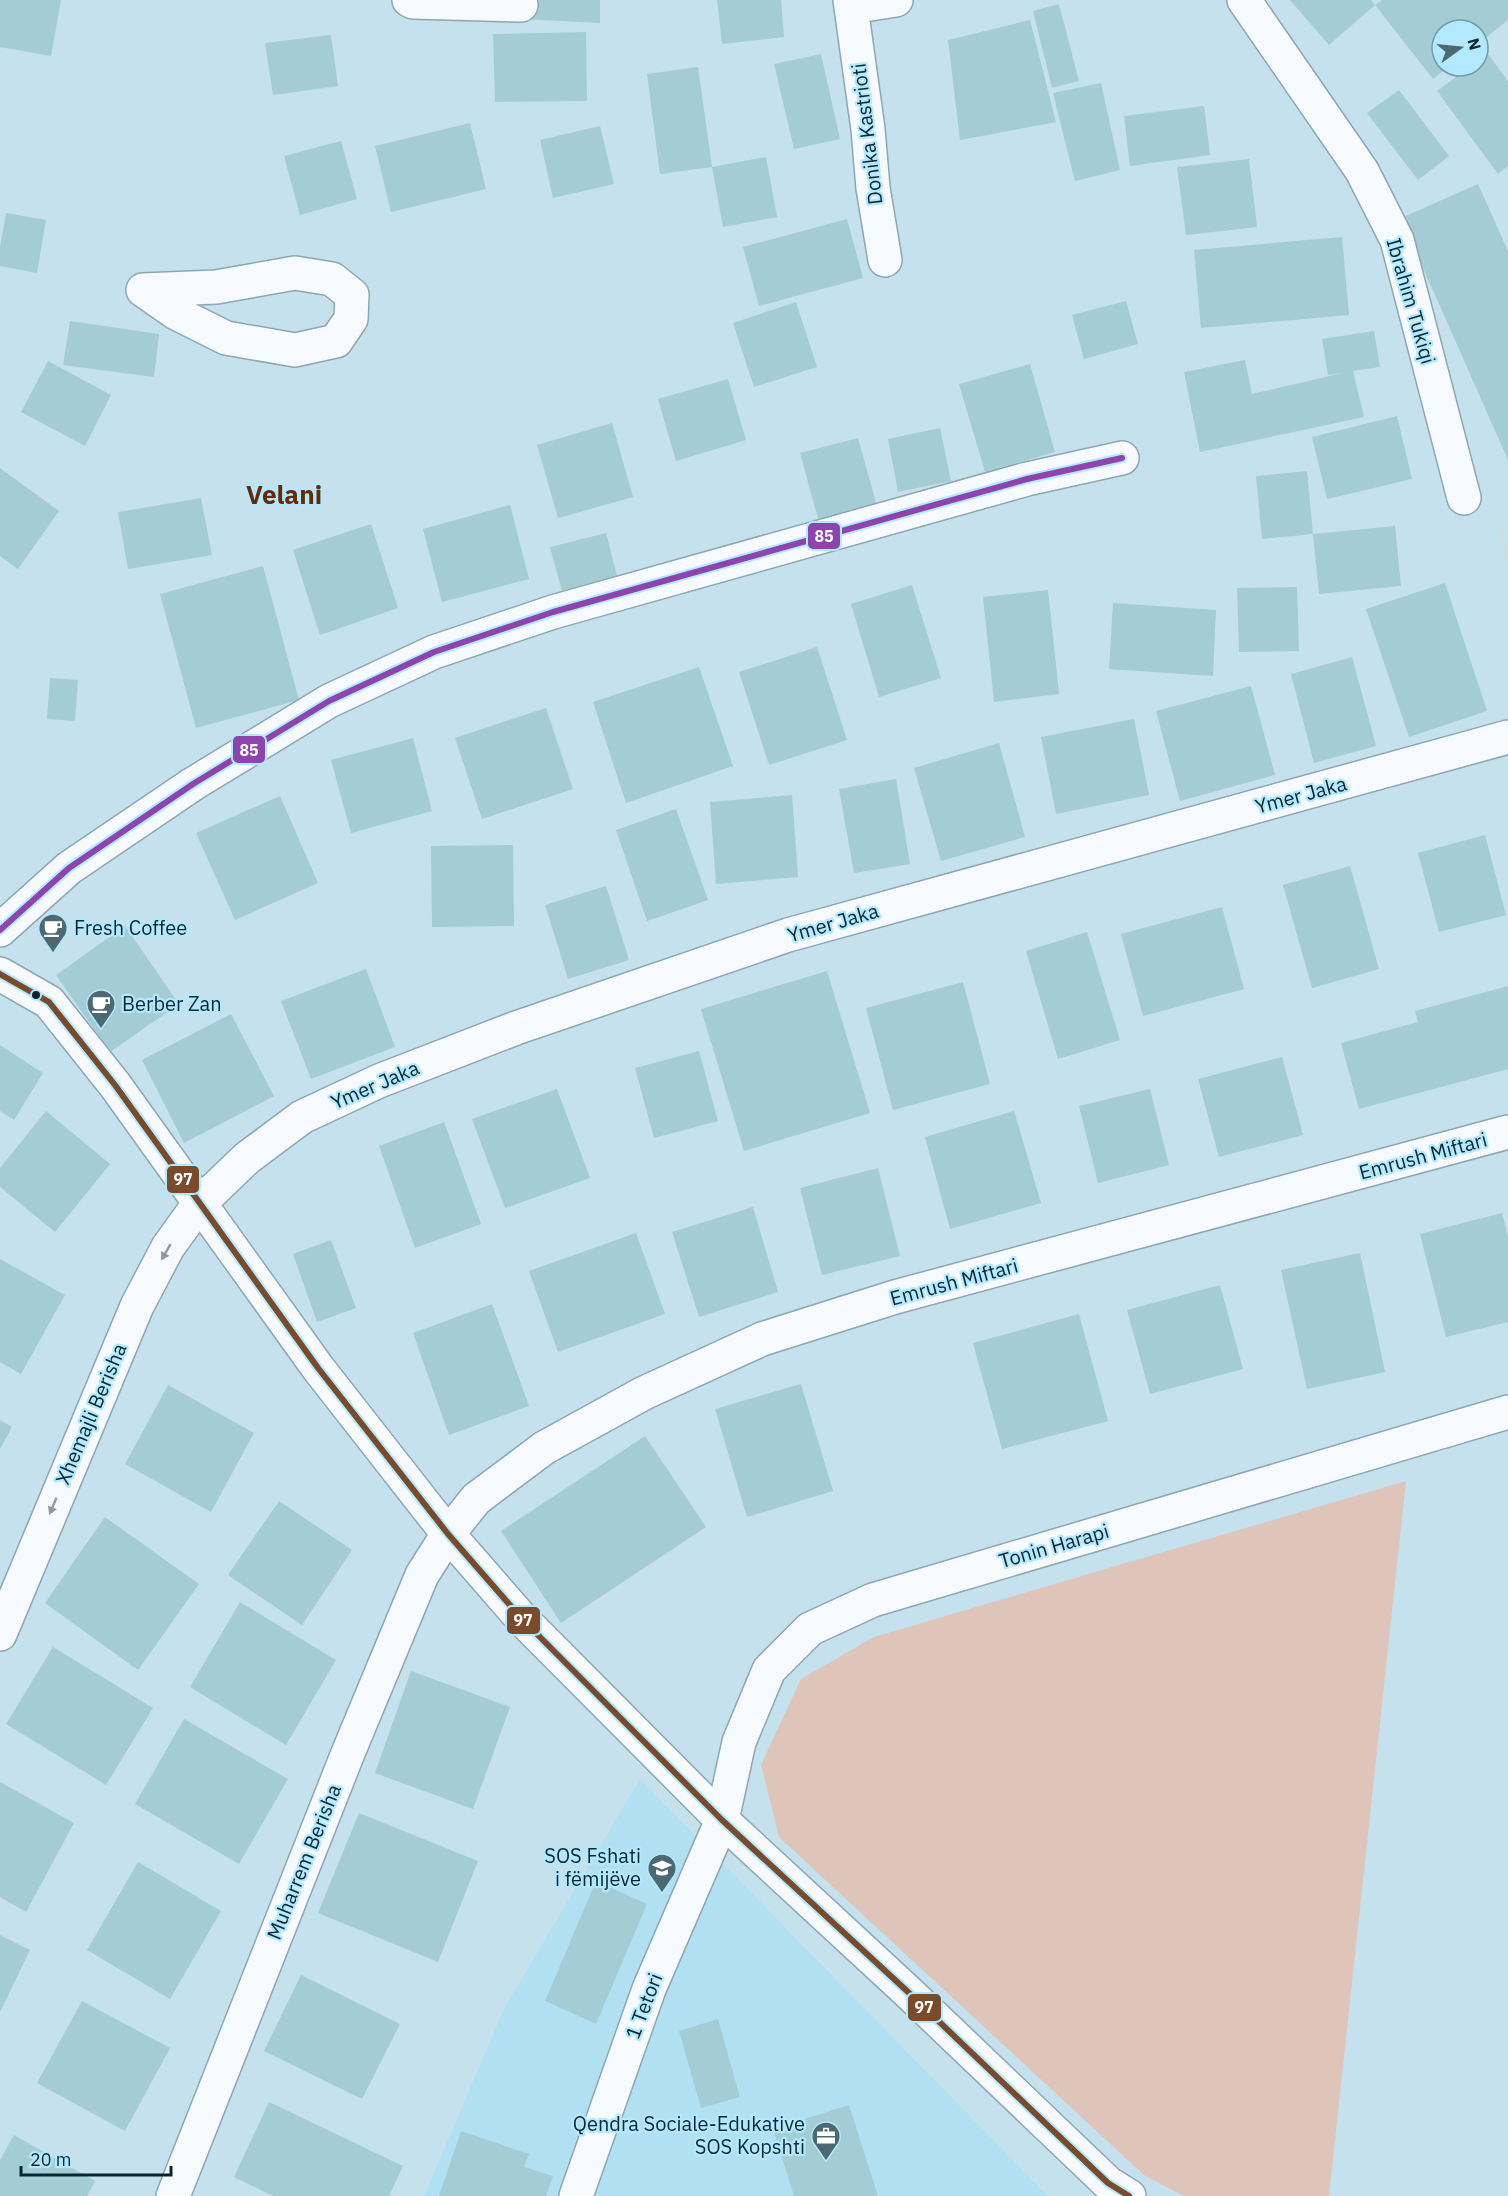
<svg xmlns="http://www.w3.org/2000/svg" width="1508" height="2196" viewBox="0 0 1508 2196" font-family="'IBM Plex Sans',sans-serif">
	<rect width="100%" height="100%" fill="#c4e1ed"/>
	<path fill="#b2e0f3" d="M640,1779L1048,2196H424L504,2009Z"/>
	<path fill="#dec4b9" d="M1406,1481L1329,2196H1184L1144,2175L779,1837L761,1765L801,1679L874,1637Z"/>
	<path fill="#a4ccd4" d="M0,0H61L51,56L0,47Z
		M520,0H600V23L521,19Z
		M717,0H781L784,37L722,44Z
		M1290,0H1371L1375,5L1329,45Z
		M1382,0H1508V20L1478,44V30H1442V66H1449L1433,79L1375,5Z
		M1059,4L1079,81L1052,88L1033,11Z
		M1030,20L1056,122L960,140L948,40Z
		M586,32L587,101L495,102L493,34Z
		M331,35L338,86L273,95L265,43Z
		M821,54L840,139L794,149L774,64Z
		M1488,54L1508,81V166L1498,174L1437,91L1471,66H1478V61Z
		M698,67L712,167L660,174L647,74Z
		M1101,83L1120,170L1075,181L1053,93Z
		M1399,90L1449,156L1418,180L1367,113Z
		M1204,106L1210,155L1130,166L1124,116Z
		M470,123L486,189L391,212L375,146Z
		M600,126L614,184L553,198L540,140Z
		M341,141L357,199L300,215L284,156Z
		M766,157L777,217L723,227L712,167Z
		M1249,159L1257,227L1186,235L1177,167Z
		M1478,184L1508,251V460L1401,218Z
		M6,213L46,220L37,273L0,266V247Z
		M847,219L863,278L759,306L743,247Z
		M1342,237L1349,315L1201,328L1194,250Z
		M1126,301L1138,344L1084,359L1072,315Z
		M796,302L817,367L754,387L733,323Z
		M70,321L159,334L154,377L63,365Z
		M1374,331L1380,367L1353,371L1364,417L1200,452L1184,372L1245,360L1252,394L1343,373L1328,375L1322,339Z
		M48,361L111,395L85,446L21,412Z
		M1030,364L1055,452L985,472L959,384Z
		M728,379L746,440L676,461L658,399Z
		M1397,416L1412,479L1327,499L1312,437Z
		M612,423L633,497L558,518L537,445Z
		M940,428L951,481L898,492L888,439Z
		M858,438L877,506L819,522L800,453Z
		M0,468L59,511L18,569L0,556Z
		M1307,471L1313,534L1262,539L1256,476Z
		M201,498L212,555L128,569L118,512Z
		M510,505L529,579L442,602L423,529Z
		M371,524L398,608L320,635L293,550Z
		M1395,526L1401,586L1319,594L1313,534Z
		M606,533L617,576L562,591L550,547Z
		M263,566L299,700L196,728L160,594Z
		M1445,583L1487,711L1409,737L1366,609Z
		M912,585L941,678L879,697L851,604Z
		M1297,587L1299,651L1239,652L1237,588Z
		M1048,590L1059,694L994,702L983,597Z
		M1113,603L1216,610L1213,676L1109,669Z
		M817,647L847,740L769,765L739,672Z
		M1352,657L1376,746L1314,763L1291,674Z
		M699,667L733,766L626,803L593,702Z
		M50,678L78,680L75,721L47,719Z
		M1251,686L1275,775L1180,801L1156,711Z
		M546,708L573,789L482,819L455,738Z
		M1134,719L1149,795L1056,814L1041,737Z
		M413,738L432,811L351,833L331,760Z
		M999,743L1025,837L941,861L914,768Z
		M896,779L910,864L854,873L839,789Z
		M792,795L798,877L716,884L710,802Z
		M280,796L318,883L235,920L196,833Z
		M676,809L708,900L647,921L616,830Z
		M1485,835L1506,915L1439,932L1418,853Z
		M513,845L514,926L432,927L431,846Z
		M1350,866L1379,969L1312,988L1283,885Z
		M606,886L629,960L568,979L545,905Z
		M1222,907L1244,989L1143,1016L1121,934Z
		M125,926L179,1004L110,1052L56,975Z
		M1087,932L1120,1040L1058,1059L1026,951Z
		M366,969L395,1047L311,1079L281,1001Z
		M827,971L870,1113L744,1151L701,1009Z
		M963,982L990,1084L893,1110L866,1008Z
		M1508,986V1069L1359,1109L1341,1043L1418,1022L1415,1011Z
		M231,1014L274,1096L184,1143L142,1060Z
		M0,1045L43,1073L14,1120L0,1111Z
		M699,1051L718,1121L654,1138L635,1068Z
		M1282,1057L1303,1135L1219,1157L1198,1079Z
		M557,1089L590,1178L505,1208L472,1119Z
		M1150,1089L1169,1165L1098,1183L1079,1106Z
		M46,1111L110,1164L55,1232L0,1187V1168Z
		M1014,1111L1041,1203L950,1229L925,1137Z
		M444,1122L481,1224L415,1248L379,1146Z
		M878,1168L900,1256L822,1275L800,1188Z
		M753,1207L778,1292L699,1317L672,1232Z
		M1502,1213L1508,1236V1322L1446,1337L1420,1234Z
		M636,1233L665,1314L558,1352L529,1271Z
		M331,1240L356,1308L317,1322L293,1254Z
		M1360,1253L1385,1372L1307,1389L1281,1270Z
		M0,1259L65,1295L21,1374L0,1362Z
		M1220,1285L1243,1369L1150,1394L1127,1310Z
		M492,1304L529,1406L449,1435L413,1333Z
		M1079,1314L1108,1421L1002,1449L973,1343Z
		M801,1384L833,1491L747,1517L715,1409Z
		M168,1385L254,1433L211,1512L125,1464Z
		M0,1420L12,1427L0,1449Z
		M645,1436L706,1527L561,1623L501,1531Z
		M279,1501L352,1550L302,1625L228,1575Z
		M105,1517L199,1584L138,1670L45,1603Z
		M240,1602L336,1660L286,1745L190,1687Z
		M53,1647L153,1708L106,1785L6,1724Z
		M411,1671L510,1707L473,1809L375,1773Z
		M184,1719L288,1779L239,1864L135,1804Z
		M0,1782L74,1823L26,1912L0,1897Z
		M359,1813L478,1861L438,1962L318,1913Z
		M138,1862L221,1911L170,1999L87,1950Z
		M596,1881L647,1904L596,2024L545,2001Z
		M0,1935L30,1950L0,2012Z
		M301,1975L400,2024L362,2099L264,2051Z
		M82,2001L170,2048L125,2131L37,2083Z
		M718,2019L740,2097L701,2108L679,2031Z
		M269,2102L403,2166L389,2196H273L234,2177Z
		M849,2105L878,2196H794L773,2129Z
		M461,2131L529,2154L524,2167L553,2176L546,2196H439Z
		M14,2135L95,2181L87,2196H0V2160Z"/>
	<g fill="none" stroke-linecap="round" stroke-linejoin="round">
		<g stroke="#8da7b1" stroke-width="36">
			<path id="minor" d="M409,0L413,2L521,5
				M850,0L868,129L873,188L885,260
				M1244,0L1362,171L1397,240L1464,498
				M851,7L896,0
				M295,273L332,279L352,295L351,319L336,341L295,350L226,338L176,313L143,290L216,287Z
				M0,930L69,868L193,784L329,701L434,652L553,612L1027,479L1122,458
				M0,974L49,1002L115,1085L318,1368L448,1534L523,1620L722,1820L907,1991L1108,2183L1129,2196
				M0,1634L137,1306L168,1247L199,1204L247,1158L302,1117L379,1081L516,1028L788,935L1508,737
				M173,2196L348,1753L422,1575L448,1534L476,1499L544,1448L644,1393L762,1339L895,1297L1508,1132
				M576,2196L649,1989L722,1820L739,1742L769,1670L810,1629L873,1600L1508,1412"/>
		</g>
		<path stroke="#d2dcdf" stroke-width="4" stroke-dasharray="4.5 3" stroke-linecap="butt" d="M1498,522L1508,559"/>
		<use href="#minor" stroke="#f6fafc" stroke-width="33"/>
		<g stroke="#b3e9fe" stroke-width="10">
			<path id="bus-1" d="M0,930L69,868L193,784L329,701L434,652L553,612L1027,479L1122,458"/>
		</g>
		<g stroke="#b3e9fe" stroke-width="10">
			<path id="bus-2" d="M0,974L49,1002L115,1085L318,1368L448,1534L523,1620L722,1820L907,1991L1108,2183L1129,2196"/>
		</g>
		<use href="#bus-1" stroke="#8e44ad" stroke-width="6"/>
		<use href="#bus-2" stroke="#7a4b2a" stroke-width="6"/>
	</g>
	<defs><path id="oneway-solid" d="M-6-.8H1V-3.2L6.5 0L1 3.2V.8H-6Z" transform="scale(1.5)"/></defs>
	<g fill="#8c9ba1">
		<use href="#oneway-solid" transform="translate(166 1252) rotate(120)"/>
		<use href="#oneway-solid" transform="translate(53 1506) rotate(113)"/>
	</g>
	<defs>
		<g id="cafe-pin" transform="scale(1.5)"><path d="M0 17L-7.5 6A9.5 9.5 0 1 1 7.5 6Z" fill="#4b6873" stroke="#b3e9fe"/><path d="M-5.5-4.5H6V0H3Q3 3.5 0 3.5H-2.5Q-5.5 3.5-5.5 0ZM3-3.2v2h1.7v-2ZM-6 4.5H4V6H-6Z" fill="#fff"/></g>
		<g id="school-pin" transform="scale(1.5)"><path d="M0 17L-7.5 6A9.5 9.5 0 1 1 7.5 6Z" fill="#4b6873" stroke="#b3e9fe"/><path d="M0-5L7-2L0 1L-7-2ZM-4 1L0 2.5L4 1V4Q0 6-4 4Z" fill="#fff"/></g>
		<g id="office-pin" transform="scale(1.5)"><path d="M0 17L-7.5 6A9.5 9.5 0 1 1 7.5 6Z" fill="#4b6873" stroke="#b3e9fe"/><path d="M-6-3h4V-5.5h4V-3h4V5H-6ZM-1-4.5V-3h2v-1.5ZM-6 0V1H6V0Z" fill="#fff"/></g>
	</defs>
	<g fill-rule="evenodd">
		<use href="#cafe-pin" x="53" y="928"/>
		<use href="#cafe-pin" x="101" y="1004"/>
		<use href="#school-pin" x="662" y="1868"/>
		<use href="#office-pin" x="826" y="2136"/>
	</g>
	<circle fill="#0a2731" stroke="#b3e9fe" stroke-width="2" cx="36" cy="995" r="5"/>
	<g text-anchor="middle" stroke-width="4.5" stroke-linejoin="round" paint-order="stroke">
		<g font-size="20" fill="#0a2731" stroke="#b3e9fe">
			<text transform="translate(867 134) rotate(-97)" y="7">Donika Kastrioti</text>
			<text transform="translate(1411 301) rotate(74)" y="7">Ibrahim Tukiqi</text>
			<text transform="translate(1301 795) rotate(-15)" y="7">Ymer Jaka</text>
			<text transform="translate(833 923) rotate(-16)" y="7">Ymer Jaka</text>
			<text transform="translate(375 1085) rotate(-23)" y="7">Ymer Jaka</text>
			<text transform="translate(1423 1156) rotate(-15)" y="7">Emrush Miftari</text>
			<text transform="translate(954 1282) rotate(-15)" y="7">Emrush Miftari</text>
			<text transform="translate(91 1414) rotate(-67)" y="7">Xhemajli Berisha</text>
			<text transform="translate(1054 1546) rotate(-16)" y="7">Tonin Harapi</text>
			<text transform="translate(304 1862) rotate(-68)" y="7">Muharrem Berisha</text>
			<text transform="translate(644 2006) rotate(-69)" y="7">1 Tetori</text>
		</g>
		<g font-size="20" fill="#0a2731" stroke="#b3e9fe" text-anchor="start">
			<text x="74" y="935">Fresh Coffee</text>
			<text x="122" y="1011">Berber Zan</text>
			<text x="641" y="1863" text-anchor="end">SOS Fshati<tspan x="641" dy="23">i fëmijëve</tspan></text>
			<text x="805" y="2131" text-anchor="end">Qendra Sociale-Edukative<tspan x="805" dy="23">SOS Kopshti</tspan></text>
		</g>
		<g font-size="26" font-weight="bold" fill="#672906" stroke="#b3e9fe">
			<text x="284" y="504">Velani</text>
		</g>
	</g>
	<g stroke="#b3e9fe" stroke-width="2">
		<rect x="807" y="522" width="34" height="28" rx="6" fill="#8e44ad"/>
		<rect x="232" y="735" width="34" height="29" rx="6" fill="#8e44ad"/>
		<rect x="166" y="1165" width="34" height="29" rx="6" fill="#7a4b2a"/>
		<rect x="506" y="1606" width="35" height="29" rx="6" fill="#7a4b2a"/>
		<rect x="907" y="1993" width="35" height="29" rx="6" fill="#7a4b2a"/>
	</g>
	<g font-size="16" text-anchor="middle" font-weight="bold" fill="#fff">
		<text x="824" y="542">85</text>
		<text x="249" y="756">85</text>
		<text x="183" y="1185">97</text>
		<text x="523" y="1626">97</text>
		<text x="924" y="2013">97</text>
	</g>
	<g transform="translate(1460 48) rotate(75)"><circle r="28" fill="#b3e9fe" stroke="#6f9bac" stroke-width="1.5"/>
	<path d="M0-4.5L10 22L0 15L-10 22Z" fill="#4b6873"/>
	<text y="-9" font-size="16" font-weight="bold" text-anchor="middle" fill="#0a2731">N</text>
	</g>
	<path d="M21 2166v9h150v-9" fill="none" stroke="#0a2731" stroke-width="3"/>
	<text x="30" y="2166" font-size="18" fill="#0a2731" stroke="#b3e9fe" stroke-width="4.5" paint-order="stroke">20 m</text>
</svg>
